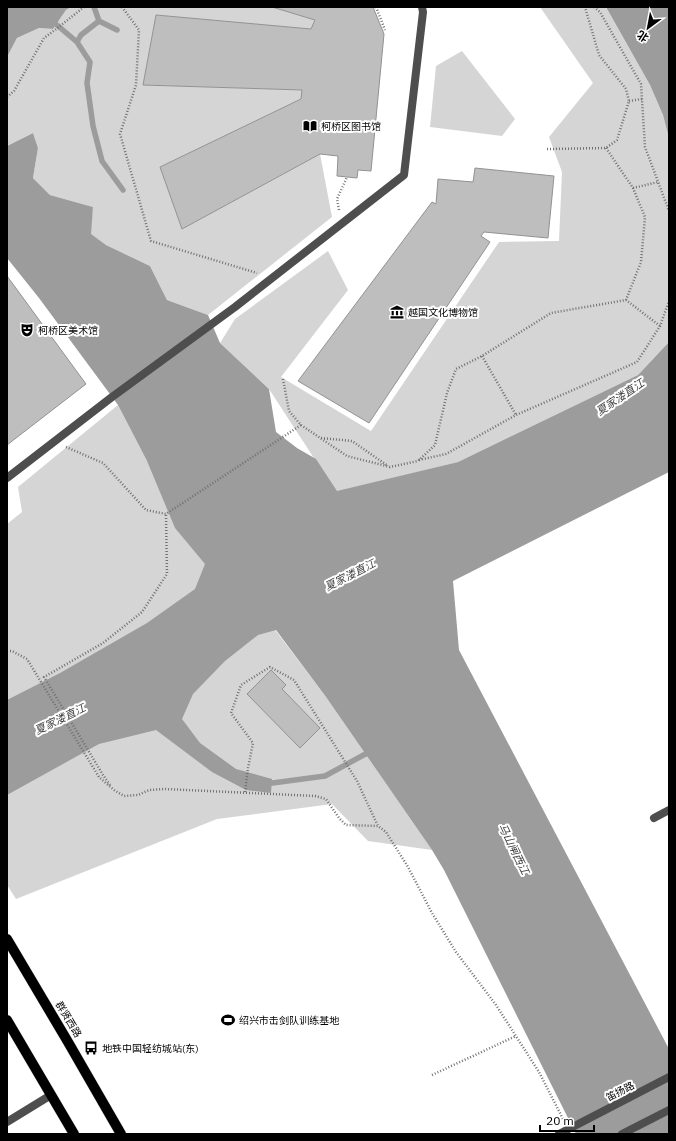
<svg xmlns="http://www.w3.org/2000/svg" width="676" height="1141" viewBox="0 0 676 1141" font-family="'IBM Plex Sans','Noto Sans SC',sans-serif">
	<rect width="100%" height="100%" fill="#fff"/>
	<path fill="#d5d5d5" d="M71,7H272L315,20L311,29L156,15L143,85L302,90L301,99L160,167L182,229L320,154L332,217L208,315L167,300L150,266L106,245L90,234L93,207L50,195L33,178L38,148L33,133L7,146V57L17,38L39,28L53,29L66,10Z
		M540,7H606L650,85L663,115L669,138V342L638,375L458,462L336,492L269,389L220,343L235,319L328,251L348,290L281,377L371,431L499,242L559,241L562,172L549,137L593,83Z
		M462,51L515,119L502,136L430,127L436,66Z
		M118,405L147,461L326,697L432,850L368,841L332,804L217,819L16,899L7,885V524L22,512L18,487Z"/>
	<path fill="#9c9c9c" d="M7,7H71L66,10L53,29L39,28L17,38L7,57Z
		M606,7H669V138L663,115L650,85Z
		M33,133L38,148L33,178L50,195L93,207L91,234L106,245L150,266L167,300L208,315L220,343L269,389L276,432L297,448L316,459L337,491L458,462L638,375L669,342V472L453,581L459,650L669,1049V1134H576L444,870L432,850L326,697L276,630L258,635L225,661L193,694L182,719L200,743L236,769L272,779L271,793L246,790L212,772L156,730L99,744L7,795V700L60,673L147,623L195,589L205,564L175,528L147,461L118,405L39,298L7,258V146Z"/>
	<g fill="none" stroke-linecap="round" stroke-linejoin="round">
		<path stroke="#9c9c9c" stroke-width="5.5" d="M94,7L99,21
			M51,20L77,42
			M117,30L99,21L81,35L77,42L90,62L87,83L93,126L102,161L123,190
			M265,784L325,776L371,751"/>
	</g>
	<path fill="#bebebe" stroke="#929292" d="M272,7H373L384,34L371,171L358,170L357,178L337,176L338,156L320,154L182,229L160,167L301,99L302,90L143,85L156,15L311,29L315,20Z
		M475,168L554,176L548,238L484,232L481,236L490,242L369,423L298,381L432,202L436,204L438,179L473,182Z
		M7,276L86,384L7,445Z
		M271,670L286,685L282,689L320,728L300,748L247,694Z"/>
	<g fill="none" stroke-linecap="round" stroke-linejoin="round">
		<g stroke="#dbdbdb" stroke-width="11">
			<path id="primary" d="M7,939L68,1042L121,1134
				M7,1020L74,1134"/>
		</g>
		<path stroke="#707070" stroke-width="2.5" stroke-dasharray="1 2" stroke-linecap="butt" d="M122,7L139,30L136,85L120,134L151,241L257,273
			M376,7L385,30
			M594,7L600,12L641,84L645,147L669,211
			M7,97L14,91L44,38L55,30L84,7
			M629,101L642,99
			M606,148L633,188L645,217L641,262L626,300
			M547,149L606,148L617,140L629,101L626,89L599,55L585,7
			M633,188L658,182
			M339,210L337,199L347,177
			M482,356L516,415
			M283,379L289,411L301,425L347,456L390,467L418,461L435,445L447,393L456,369L482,356L551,313L626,300L660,326
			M321,438L352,441L388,466
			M66,447L103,463L146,510L166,514L301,425
			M419,460L446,454L516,415L637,362L660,326L669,301
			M7,651H12L27,659L99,777L114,790L124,796L138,795L149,790L165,789L315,796L326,799L339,818L346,825L378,826L386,832L408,867L432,913L456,952L496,1005L539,1072L563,1119
			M110,785L103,775L44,677L103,643L142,612L167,574L166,514
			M245,792L248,768L253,743L231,713L241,685L270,667L294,680L357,781L378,826
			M432,1075L516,1036"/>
		<path stroke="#4e4e4e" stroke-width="8" d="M7,478L112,397L235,307L404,175L423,12L422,7"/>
		<path stroke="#4e4e4e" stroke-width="8" d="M654,818L669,810
			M7,1122L51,1095"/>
		<path stroke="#4e4e4e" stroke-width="8" d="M622,1134L669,1110"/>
		<use href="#primary" stroke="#000" stroke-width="10"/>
		<path stroke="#4e4e4e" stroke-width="8" d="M559,1134L669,1077"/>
	</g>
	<defs>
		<g id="library-bare" transform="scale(1.08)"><path d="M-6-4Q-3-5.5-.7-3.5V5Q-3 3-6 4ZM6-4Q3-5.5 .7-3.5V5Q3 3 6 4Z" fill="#000" stroke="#fff" stroke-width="2.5" paint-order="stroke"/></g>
		<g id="museum-bare" transform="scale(1.08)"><path d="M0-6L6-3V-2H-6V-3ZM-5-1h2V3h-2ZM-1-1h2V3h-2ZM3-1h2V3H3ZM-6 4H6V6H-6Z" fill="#000" stroke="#fff" stroke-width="2.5" paint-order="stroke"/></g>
		<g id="theatre-bare" transform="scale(1.08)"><path d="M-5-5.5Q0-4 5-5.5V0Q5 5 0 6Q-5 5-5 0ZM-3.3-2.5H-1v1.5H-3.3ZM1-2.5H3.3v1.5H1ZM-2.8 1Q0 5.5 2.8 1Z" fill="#000" stroke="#fff" stroke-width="2.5" paint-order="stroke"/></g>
		<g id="stadium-bare" transform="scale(1.08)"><path d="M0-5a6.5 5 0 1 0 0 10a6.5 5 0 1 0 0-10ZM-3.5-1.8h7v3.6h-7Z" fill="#000" stroke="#fff" stroke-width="2.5" paint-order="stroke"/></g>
		<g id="bus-bare" transform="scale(1.08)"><path d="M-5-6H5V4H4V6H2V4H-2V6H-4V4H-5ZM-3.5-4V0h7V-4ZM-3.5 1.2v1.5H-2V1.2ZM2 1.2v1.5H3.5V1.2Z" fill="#000" stroke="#fff" stroke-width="2.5" paint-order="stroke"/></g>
	</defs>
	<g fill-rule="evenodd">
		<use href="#library-bare" x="310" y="126"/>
		<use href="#museum-bare" x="397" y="312"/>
		<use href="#theatre-bare" x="27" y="330"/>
		<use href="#stadium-bare" x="228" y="1020"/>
		<use href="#bus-bare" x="91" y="1048"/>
	</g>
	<g text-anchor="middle" stroke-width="4" stroke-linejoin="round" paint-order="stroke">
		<g font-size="10" fill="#000" stroke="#fff" text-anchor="start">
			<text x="321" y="130">柯桥区图书馆</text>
			<text x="408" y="316">越国文化博物馆</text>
			<text x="38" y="334">柯桥区美术馆</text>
			<text x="239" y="1024">绍兴市击剑队训练基地</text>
			<text x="102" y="1052">地铁中国轻纺城站(东)</text>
		</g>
		<g font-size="10" fill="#000" stroke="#fff">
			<text transform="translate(69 1019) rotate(59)" y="4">群贤西路</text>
			<text transform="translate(620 1091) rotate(-27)" y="4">笛扬路</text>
		</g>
		<g font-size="11" font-style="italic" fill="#3d3d3d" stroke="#fff">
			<text transform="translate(620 397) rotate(-34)" y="4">夏家溇直江</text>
			<text transform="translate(350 575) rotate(-27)" y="4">夏家溇直江</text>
			<text transform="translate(60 719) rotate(-26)" y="4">夏家溇直江</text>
			<text transform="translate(514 849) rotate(64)" y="4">马山闸西江</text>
		</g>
	</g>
	<rect width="676" height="1141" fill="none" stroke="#000000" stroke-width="16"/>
	<g transform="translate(648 28) rotate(212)" stroke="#ffffff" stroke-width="3" paint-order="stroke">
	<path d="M0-3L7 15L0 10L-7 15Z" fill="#000000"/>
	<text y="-6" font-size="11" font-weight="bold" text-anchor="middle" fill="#000000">北</text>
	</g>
	<path d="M540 1125v6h54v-6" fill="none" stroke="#000000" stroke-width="2"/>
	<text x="546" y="1125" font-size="12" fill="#000000" stroke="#ffffff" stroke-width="3" paint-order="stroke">20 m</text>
</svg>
